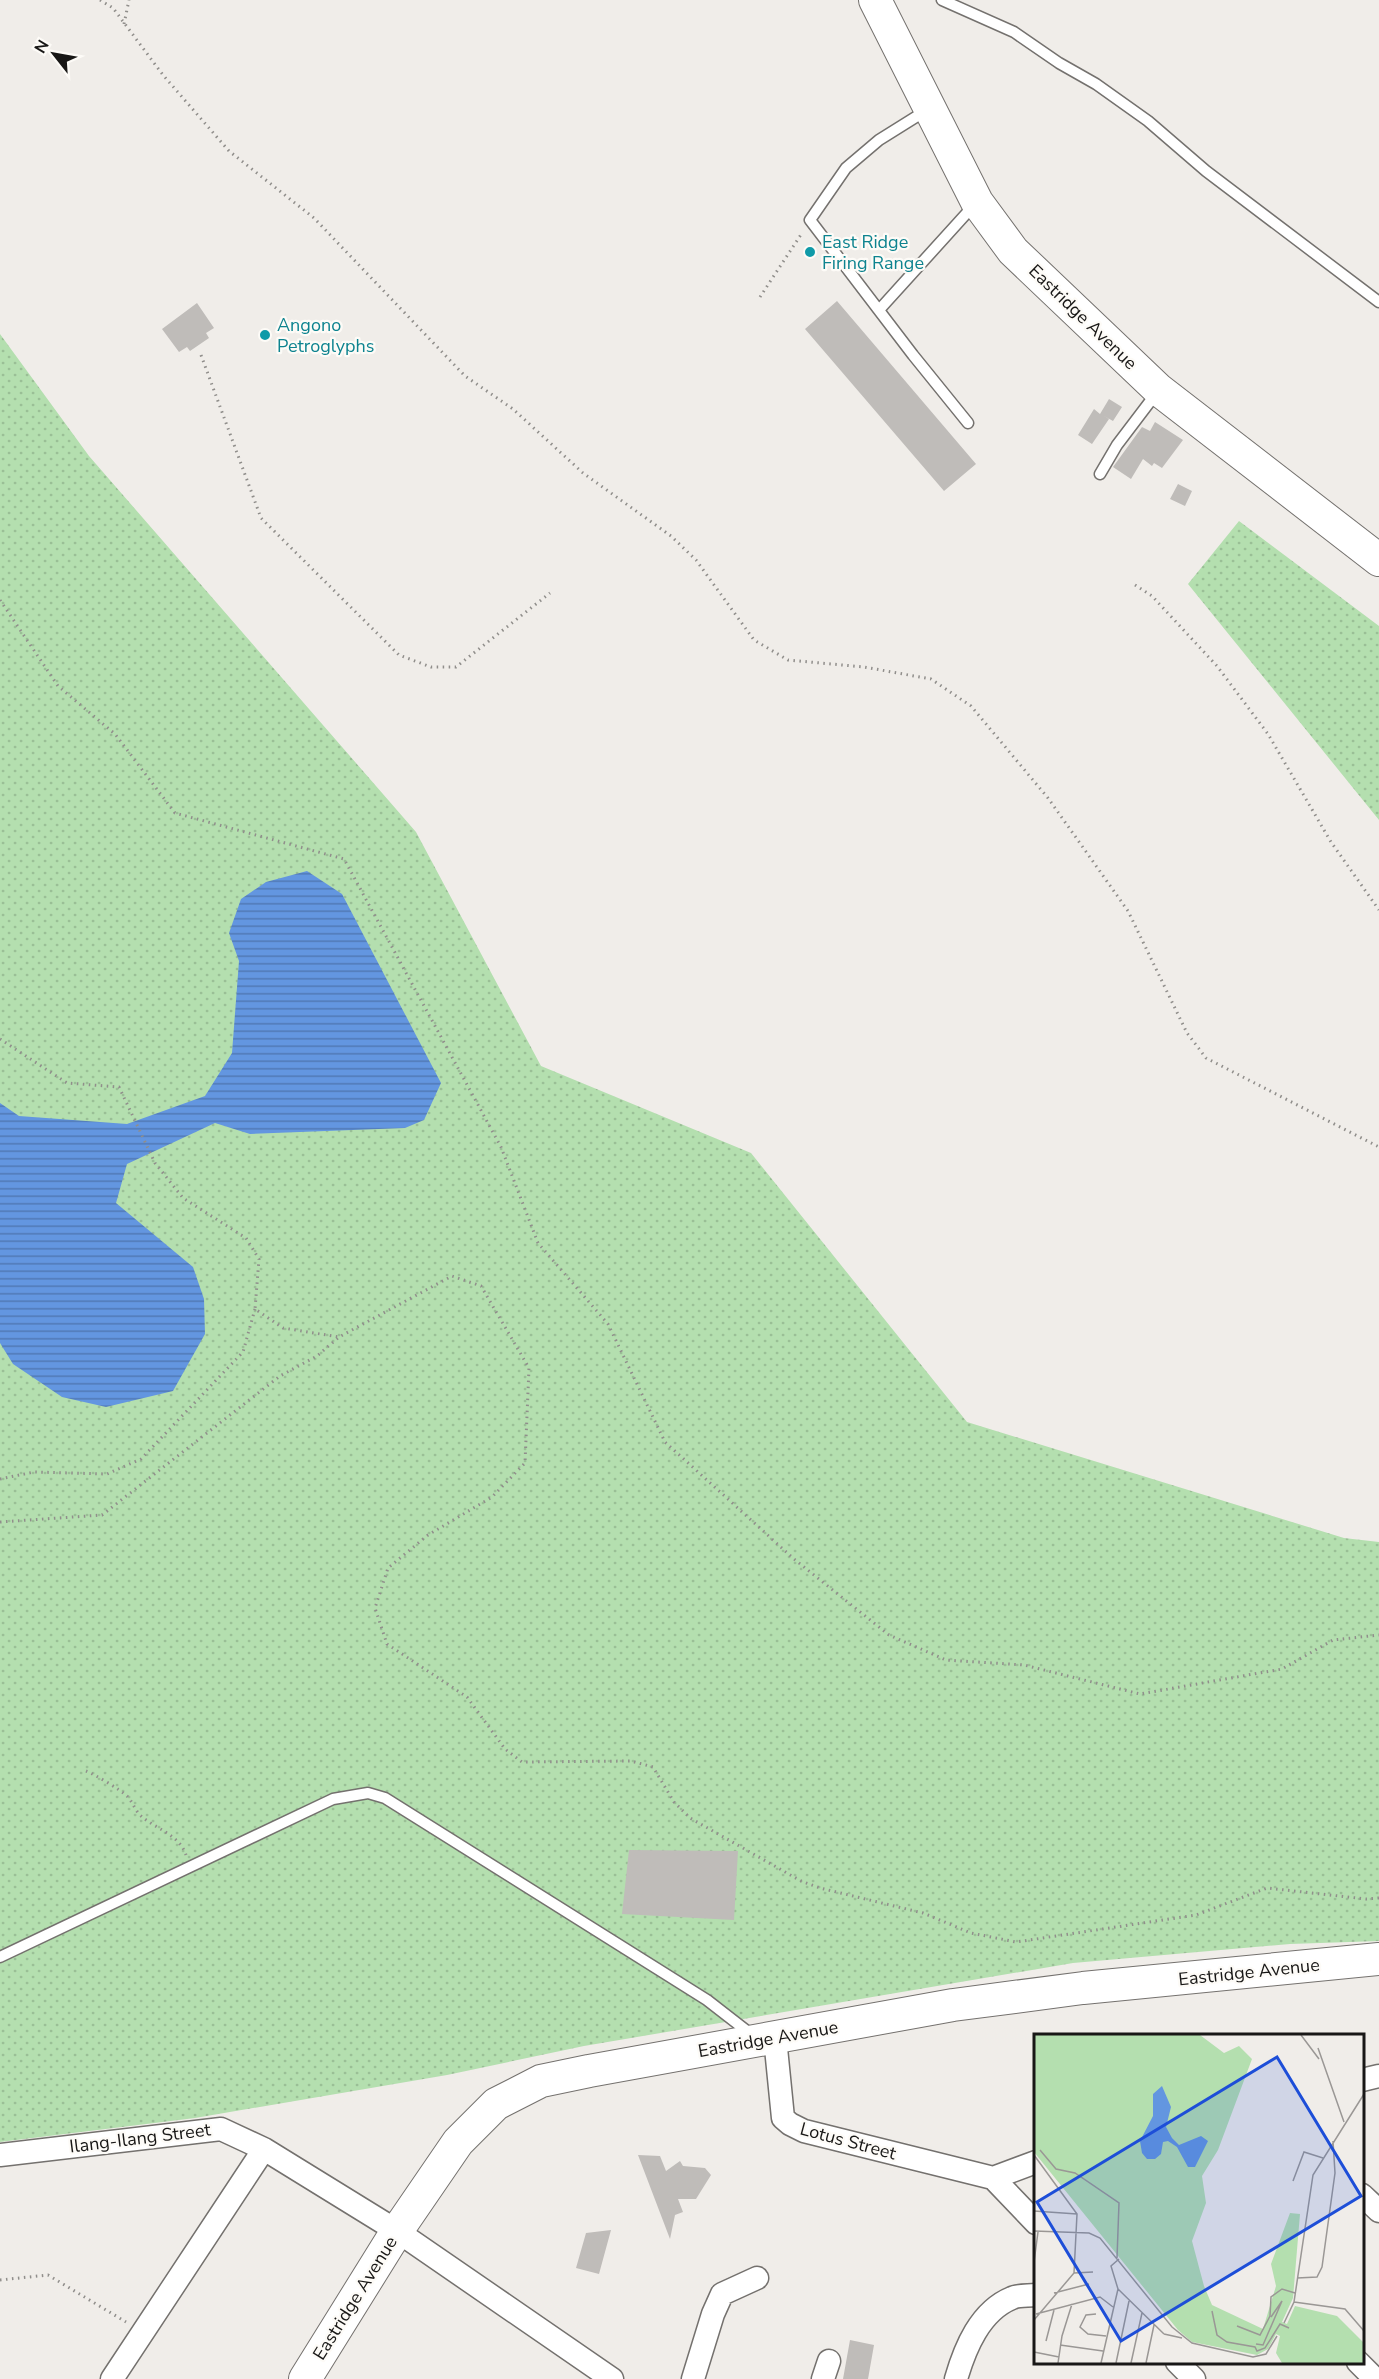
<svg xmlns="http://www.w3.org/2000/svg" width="1379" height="2379" viewBox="0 0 1379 2379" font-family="'Nunito Sans',sans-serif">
	<defs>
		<pattern id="grass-dots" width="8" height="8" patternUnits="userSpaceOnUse" patternTransform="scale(1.5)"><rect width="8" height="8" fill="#b4dfaf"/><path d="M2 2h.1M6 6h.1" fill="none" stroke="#9abf96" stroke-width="1.8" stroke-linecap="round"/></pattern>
		<pattern id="water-rules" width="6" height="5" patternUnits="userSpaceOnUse" patternTransform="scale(1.5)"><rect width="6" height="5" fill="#6396e0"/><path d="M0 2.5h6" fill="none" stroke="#5179b5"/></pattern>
	</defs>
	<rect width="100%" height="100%" fill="#f0ede9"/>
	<path fill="url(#grass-dots)" d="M0,334L89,456L416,832L541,1066L751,1153L967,1422L1344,1538L1379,1542V1941L1290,1944L1073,1963L584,2046L447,2075L195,2118L0,2142Z
		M1239,521L1379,626V820L1188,584Z"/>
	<path fill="url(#water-rules)" d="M307,871L342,894L441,1083L424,1120L405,1128L250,1134L215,1123L127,1164L116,1203L193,1267L204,1299L205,1334L173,1391L106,1407L62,1397L13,1364L0,1343V1103L19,1116L127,1124L205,1096L232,1053L239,961L229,933L241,899L266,882Z"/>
	<path fill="#bfbcb9" d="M837,301L976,464L944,491L805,329Z
		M197,303L214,328L206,333L209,338L190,351L187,347L179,352L162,329Z
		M1109,399L1122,407L1113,421L1104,416L1109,419L1092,444L1078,435L1094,409L1100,414Z
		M1155,422L1183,440L1162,468L1154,463L1152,466L1143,459L1131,479L1113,467L1142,427L1150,431Z
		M1178,484L1192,491L1185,506L1170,499Z
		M629,1850L738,1851L734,1920L622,1914Z
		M638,2155L660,2156L666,2171L680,2161L683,2166L705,2168L711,2175L696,2199H678L683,2212L675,2215L670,2239Z
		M611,2230L599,2274L576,2268L586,2233Z
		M850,2340L874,2345L868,2379H843Z"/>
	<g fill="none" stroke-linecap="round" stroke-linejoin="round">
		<g stroke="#74716e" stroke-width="13">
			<path id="lane" d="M942,0L1014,32L1059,63L1096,84L1148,121L1206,171L1379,302
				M927,110L879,140L846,168L810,220L913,355L968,423
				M879,310L975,204
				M1100,474L1117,445L1158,391
				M0,1957L333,1799L368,1793L385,1798L707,2000L752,2035"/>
		</g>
		<g stroke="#74716e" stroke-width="25">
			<path id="street" d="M775,2038L783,2118L790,2124L804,2131L993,2178
				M1362,2080L1379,2076
				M0,2155L221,2129L264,2149L397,2231L612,2379
				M993,2178L1036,2223
				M993,2178L1036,2162
				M1362,2195L1379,2211
				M1177,2362L1194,2379
				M1358,2362L1375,2379
				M112,2379L264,2149
				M693,2379L713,2314L722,2294L757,2278
				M823,2379L829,2361
				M956,2379C965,2348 980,2311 1012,2298C1018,2295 1028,2296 1036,2295"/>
		</g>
		<g stroke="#74716e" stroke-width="34">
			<path id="secondary" d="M875,0L977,202L1013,251L1159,390L1379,560
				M305,2379L397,2231L458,2142L496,2104L541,2081L589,2071L953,2005L1083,1988L1379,1959"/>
		</g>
		<path stroke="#908e8b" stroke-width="3" stroke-dasharray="1.5 4.5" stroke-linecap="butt" d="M100,0L113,8L163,75L229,151L314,218L465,376L513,409L583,473L671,536L696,560L754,640L788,660L864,667L931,679L971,706L1048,798L1128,911L1187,1033L1206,1058L1379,1147
			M124,24L129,0
			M760,297L802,233
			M201,355L261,518L399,655L431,667H456L550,593
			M1135,585L1152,596L1217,666L1268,734L1331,842L1379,910
			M0,600L58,686L115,734L175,813L344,859L501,1147L538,1243L608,1324L665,1442L794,1559L889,1635L946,1660L1024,1665L1140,1694L1282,1669L1333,1640L1379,1635
			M0,1039L67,1083L119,1087L155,1163L183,1198L246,1238L259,1259L255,1309L283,1328L339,1337L452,1276L481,1286L529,1368L525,1463L492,1497L428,1535L388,1568L375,1608L387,1644L467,1697L505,1749L522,1762L631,1761L653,1767L674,1802L690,1818L801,1881L820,1888L923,1913L971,1933L1016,1942L1196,1915L1267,1888L1366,1899L1379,1898
			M0,1479L34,1472L107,1474L141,1459L243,1352L255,1309
			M0,1522L102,1515L280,1376L317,1356L339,1337
			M86,1771C96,1775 119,1789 127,1796C132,1801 135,1810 140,1815C155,1829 179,1834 186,1855
			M0,2280L48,2275L126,2322"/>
		<use href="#lane" stroke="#fff" stroke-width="10"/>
		<use href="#street" stroke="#fff" stroke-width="22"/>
		<use href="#secondary" stroke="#fff" stroke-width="32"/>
	</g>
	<g fill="#0f9aa8" stroke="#fdfbf7" stroke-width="2">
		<circle cx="810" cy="252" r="6"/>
		<circle cx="265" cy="335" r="6"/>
	</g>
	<g text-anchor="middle" stroke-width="4.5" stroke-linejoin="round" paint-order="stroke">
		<g font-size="18" fill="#0d838f" stroke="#fdfbf7" text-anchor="start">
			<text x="822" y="248">East Ridge<tspan x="822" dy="21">Firing Range</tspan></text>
			<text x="277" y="331">Angono<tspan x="277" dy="21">Petroglyphs</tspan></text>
		</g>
		<g font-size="18" fill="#181716" stroke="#fdfbf7">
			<text transform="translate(1083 317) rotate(44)" y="6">Eastridge Avenue</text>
			<text transform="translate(1249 1972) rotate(-6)" y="6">Eastridge Avenue</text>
			<text transform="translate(768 2039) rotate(-10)" y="6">Eastridge Avenue</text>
			<text transform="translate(140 2138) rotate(-7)" y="6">Ilang-Ilang Street</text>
			<text transform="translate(848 2141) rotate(15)" y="6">Lotus Street</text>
			<text transform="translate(355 2298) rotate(-58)" y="6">Eastridge Avenue</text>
		</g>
	</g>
	<g transform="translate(1034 2034)">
		<rect width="330" height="330" fill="#f0ede9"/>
		<path d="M0,1H166L190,19L205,12L218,25L184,116L168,142L172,169L158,207L170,252L178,271L229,295L242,252L237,230L256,179L266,180L259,264L248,288L253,290L261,272L303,282L330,309V329H248L242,319L246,302L242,300L234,315L223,321L158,308L144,296L0,118Z" fill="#b4dfaf"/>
		<path d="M128,52L137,73L132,93L138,104L145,111L167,102L174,107L161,133H154L143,113L134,107L129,108L127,120L121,125H113L108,119L106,107L119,82V60Z" fill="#6396e0"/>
		<path fill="none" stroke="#9a9795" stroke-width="1.5" d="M267,1L285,25M284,14L310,88M6,116L22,135L41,139L85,169L83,224M0,121L43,180L40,239L0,286M259,147L270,118L289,124M0,177L43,180M0,197L55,199L66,204L138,293L158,309L219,323L232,320L243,302M0,228L4,198M40,239L59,238M263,244L283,243L288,233L301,139L299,107M84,255L130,300M84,255L77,232L85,225M20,259L55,250M260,268L311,275L330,297M178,277L183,301L193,308L221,313L223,317L231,314L246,290L255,294M2,280L66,263L79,273M62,280L52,281L46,293L54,300L72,302M250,289L260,268L279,141L330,60M203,292L226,301L236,282L237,263L248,255L261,259M130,300L148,304M12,307L20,276M222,310L229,311L248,267L237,283M26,311L69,317M0,318L25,323M24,329L28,302L38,270M67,329L84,255M82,329L95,267M97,329L108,279M112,329L120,291"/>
		<path fill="#1d4ed8" fill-opacity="0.15" stroke="#1d4ed8" stroke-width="3" d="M243,23L327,162L87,307L3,168Z"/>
		<rect width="330" height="330" fill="none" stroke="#181716" stroke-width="3"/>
	</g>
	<g transform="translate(54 54) rotate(301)" stroke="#fdfbf7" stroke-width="4.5" paint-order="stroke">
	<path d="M0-4.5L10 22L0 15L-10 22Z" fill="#181716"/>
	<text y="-9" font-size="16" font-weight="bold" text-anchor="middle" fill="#181716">N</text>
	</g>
</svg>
